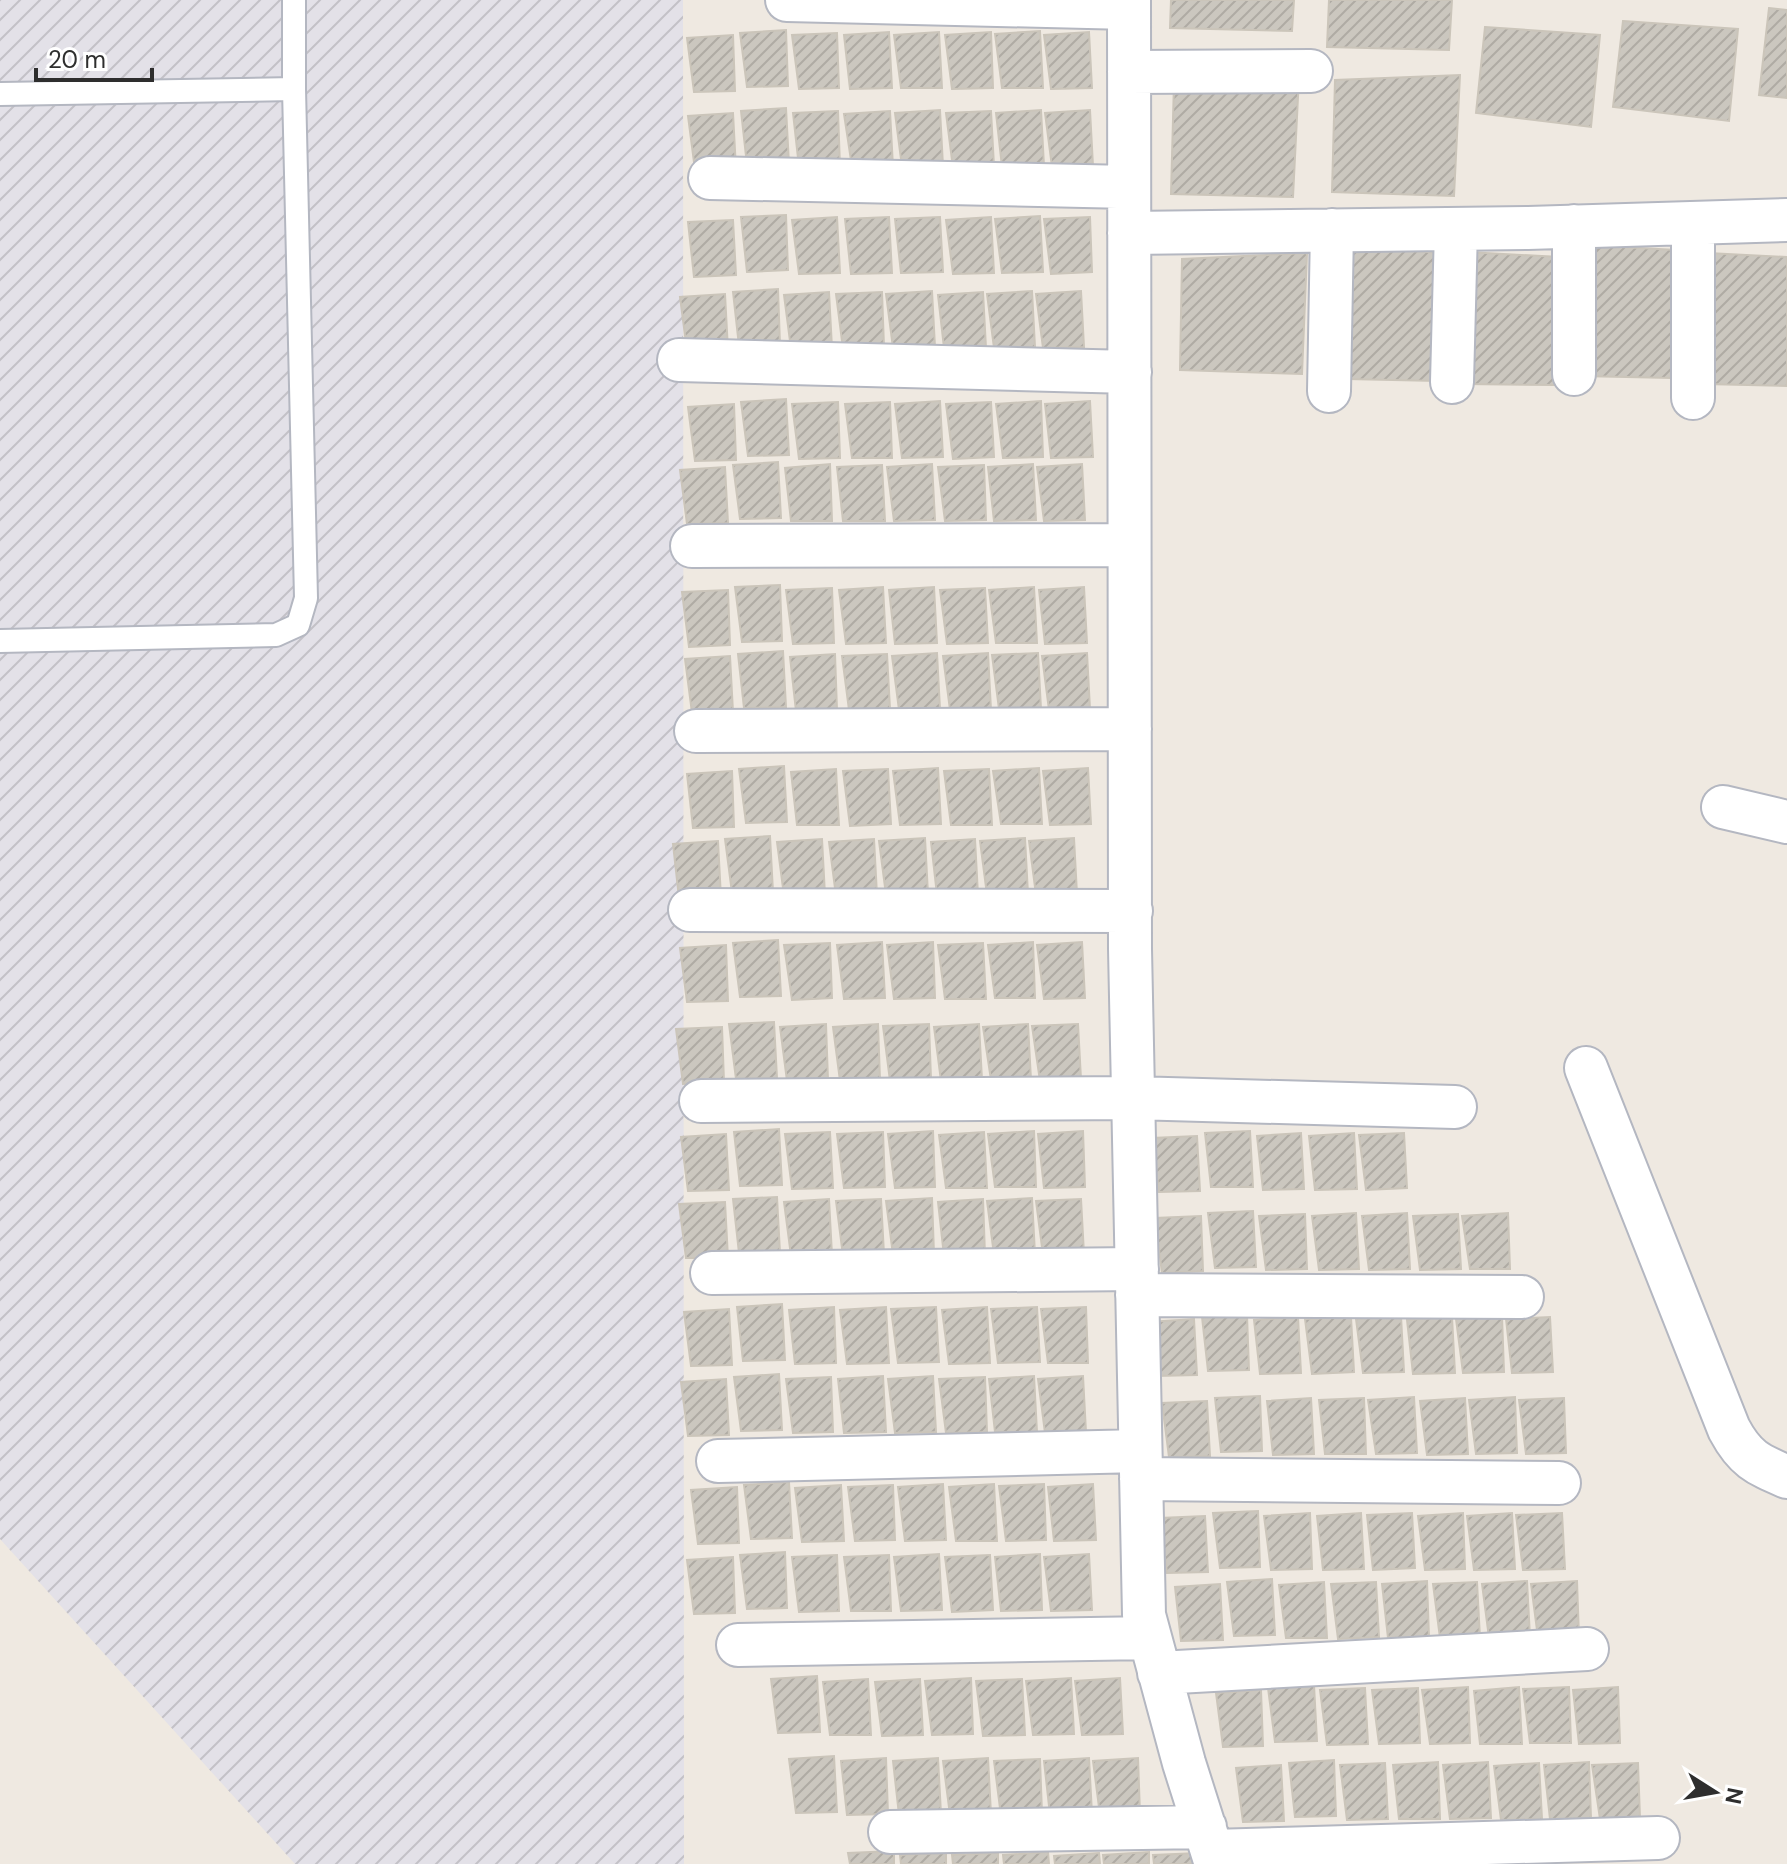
<svg xmlns="http://www.w3.org/2000/svg" width="1787" height="1864" viewBox="0 0 1787 1864" font-family="'DM Sans',sans-serif">
	<defs>
		<pattern id="industrial-furrows" width="10" height="10" patternUnits="userSpaceOnUse" patternTransform="scale(2)"><rect width="10" height="10" fill="#e3e1e8"/><path d="M-1 1l2-2M0 10L10 0M9 11l2-2" fill="none" stroke="#c3c1c7"/></pattern>
		<pattern id="building-hatch" width="6" height="6" patternUnits="userSpaceOnUse" patternTransform="scale(2)"><rect width="6" height="6" fill="#cbc7bf"/><path d="M-1 1l2-2M0 6l6-6M5 7l2-2" fill="none" stroke="#afaba4"/></pattern>
	</defs>
	<rect width="100%" height="100%" fill="#efe9e1"/>
	<path fill="url(#industrial-furrows)" d="M0,0H683L684,1864H295L0,1539Z"/>
	<path fill="url(#building-hatch)" stroke="#cbc5ba" stroke-width="2" d="M1171,0H1294L1292,31L1170,28Z
		M1329,0H1452L1449,50L1327,47Z
		M1769,8L1787,10V98L1759,95Z
		M1623,21L1738,29L1729,121L1613,107Z
		M1485,27L1600,35L1591,127L1476,113Z
		M786,30L788,86L747,87L740,33Z
		M1040,31L1043,88H1002L995,34Z
		M889,32L892,88L850,89L844,35Z
		M939,32L942,88H901L894,35Z
		M991,32L993,88L952,89L945,35Z
		M1089,32L1092,88L1051,89L1044,35Z
		M837,33L839,88L799,89L792,35Z
		M733,35L735,91L694,92L687,38Z
		M1460,75L1454,196L1332,192L1335,80Z
		M1299,77L1293,197L1171,194L1174,82Z
		M786,108L789,164L747,165L741,111Z
		M940,110L943,166L902,167L895,113Z
		M1041,110L1044,166L1002,167L996,113Z
		M1090,110L1093,166L1052,167L1045,113Z
		M838,111L840,167H799L793,113Z
		M890,111L893,167H852L844,114Z
		M991,111L994,166L953,168L946,113Z
		M733,113L736,169L695,170L688,116Z
		M786,215L788,270L747,272L741,217Z
		M1040,216L1043,272L1002,273L995,219Z
		M837,217L840,273L799,274L792,220Z
		M889,217L892,273L851,274L845,219Z
		M940,217L943,272L901,273L895,219Z
		M991,217L994,273L953,274L946,220Z
		M1090,217L1092,272L1051,274L1044,219Z
		M733,220L736,275L694,277L688,222Z
		M1585,245L1676,250L1671,378L1581,376Z
		M1351,247L1443,253L1437,381L1348,379Z
		M1467,252L1559,257L1554,385L1464,384Z
		M1307,253L1302,374L1180,370L1182,259Z
		M1708,253L1787,257V386L1705,384Z
		M778,289L780,345L739,346L733,292Z
		M932,291L935,347L893,348L886,294Z
		M1032,291L1035,347L994,348L987,294Z
		M1081,291L1084,347L1043,348L1036,294Z
		M829,292L832,348L791,349L784,295Z
		M882,292L884,347L843,349L836,294Z
		M983,292L986,348H944L938,295Z
		M725,294L728,350L687,351L680,297Z
		M786,399L789,455L748,456L741,402Z
		M940,401L943,457L902,458L895,404Z
		M1041,401L1043,457L1003,458L996,404Z
		M1090,401L1093,457L1051,458L1045,404Z
		M838,402L840,458L799,459L792,404Z
		M890,402L892,458H852L845,404Z
		M991,402L994,457L953,459L946,404Z
		M734,404L736,460L695,461L688,407Z
		M778,462L781,518L740,519L733,465Z
		M830,464L832,521H791L785,468Z
		M932,464L935,520L894,521L887,467Z
		M1033,464L1036,520L994,521L988,467Z
		M1082,464L1085,520L1044,521L1037,467Z
		M882,465L885,521H843L837,467Z
		M984,465L986,520L945,521L938,467Z
		M725,467L728,523L687,524L680,470Z
		M780,585L782,641L742,642L735,587Z
		M883,587L886,643L846,644L839,590Z
		M934,587L937,643L895,644L889,590Z
		M1034,587L1037,643H996L989,590Z
		M1084,587L1087,643L1045,644L1039,590Z
		M832,588L834,643L793,644L786,590Z
		M985,588L988,643L947,644L940,590Z
		M728,590L730,645L689,647L682,592Z
		M783,651L786,707L744,708L738,654Z
		M937,653L940,709L899,710L892,656Z
		M988,653L991,710H950L943,656Z
		M1038,653L1041,709H999L992,655Z
		M1087,653L1090,709L1049,710L1042,656Z
		M835,654L837,710L796,711L790,657Z
		M887,654L890,709L849,710L842,656Z
		M730,656L733,712L692,713L685,659Z
		M784,766L787,822L746,823L739,769Z
		M938,768L941,824L900,825L893,771Z
		M1039,768L1042,824H1001L993,771Z
		M1088,768L1091,824L1050,825L1043,771Z
		M836,769L839,825H797L791,772Z
		M888,769L891,824L850,826L843,771Z
		M989,769L992,825H951L944,771Z
		M732,771L734,827L693,828L687,774Z
		M770,836L773,892L732,893L725,839Z
		M925,838L928,894L886,895L879,841Z
		M1025,838L1028,894L987,895L980,841Z
		M1074,838L1077,894L1036,895L1029,841Z
		M822,839L825,895L784,896L777,842Z
		M874,839L877,895L836,896L829,842Z
		M975,839L978,895H937L931,842Z
		M718,841L721,898H679L673,844Z
		M778,940L781,996L740,997L733,943Z
		M882,942L885,998L844,999L837,945Z
		M933,942L935,998L894,999L887,945Z
		M1033,942L1035,998H995L988,945Z
		M1082,942L1085,998L1044,999L1037,945Z
		M830,943L832,998L792,1000L784,945Z
		M983,943L986,999H945L938,945Z
		M726,945L728,1001L687,1002L680,948Z
		M774,1022L777,1078L736,1079L729,1024Z
		M826,1024L828,1080L787,1081L780,1027Z
		M878,1024L880,1080L840,1081L833,1027Z
		M929,1024L931,1079L890,1081L883,1026Z
		M979,1024L982,1080L941,1081L934,1027Z
		M1028,1024L1031,1080H991L983,1027Z
		M1078,1024L1081,1079L1040,1081L1032,1026Z
		M722,1027L724,1082L683,1084L676,1029Z
		M779,1129L782,1185L740,1186L734,1132Z
		M933,1131L935,1187L895,1188L888,1134Z
		M1034,1131L1036,1187H995L988,1134Z
		M1083,1131L1085,1187L1044,1188L1038,1134Z
		M1250,1131L1253,1187H1211L1205,1133Z
		M830,1132L833,1188L792,1189L785,1134Z
		M883,1132L885,1187L844,1188L837,1134Z
		M984,1132L987,1188H946L939,1135Z
		M1301,1133L1304,1189L1263,1190L1257,1136Z
		M1354,1133L1357,1189L1315,1190L1309,1136Z
		M1404,1133L1407,1188L1366,1190L1359,1135Z
		M726,1134L729,1190L688,1191L681,1137Z
		M1197,1136L1200,1191L1159,1192L1152,1138Z
		M777,1197L780,1253H739L733,1199Z
		M932,1198L934,1254L893,1255L886,1201Z
		M1032,1198L1035,1254L994,1255L987,1201Z
		M829,1199L832,1255L791,1256L784,1202Z
		M881,1199L884,1254L843,1256L836,1201Z
		M983,1199L985,1255L944,1256L938,1202Z
		M1081,1199L1084,1254L1043,1255L1036,1201Z
		M725,1202L728,1258H686L679,1204Z
		M1253,1211L1256,1267L1215,1268L1208,1213Z
		M1356,1213L1359,1269L1319,1270L1312,1216Z
		M1407,1213L1410,1269L1369,1270L1362,1216Z
		M1508,1213L1510,1269H1470L1462,1216Z
		M1305,1214L1307,1269L1266,1270L1259,1216Z
		M1458,1214L1461,1269L1420,1270L1413,1216Z
		M1201,1216L1203,1271L1162,1273L1155,1218Z
		M782,1304L785,1360L743,1361L737,1307Z
		M834,1307L836,1363L795,1364L789,1310Z
		M886,1307L889,1363L847,1364L840,1310Z
		M936,1307L939,1362L898,1363L891,1309Z
		M987,1307L990,1363L949,1364L942,1310Z
		M1037,1307L1040,1362L998,1363L991,1309Z
		M1086,1307L1088,1363H1048L1041,1309Z
		M729,1309L732,1365L691,1366L684,1312Z
		M1247,1315L1249,1370L1208,1371L1202,1317Z
		M1401,1316L1404,1372L1363,1373L1356,1319Z
		M1502,1316L1504,1372L1463,1373L1456,1319Z
		M1298,1317L1301,1373L1260,1374L1254,1320Z
		M1351,1317L1354,1372L1312,1374L1305,1319Z
		M1452,1317L1455,1373L1413,1374L1407,1320Z
		M1550,1317L1553,1372L1512,1373L1506,1319Z
		M1194,1319L1197,1375L1156,1376L1149,1322Z
		M779,1374L782,1430L741,1431L734,1377Z
		M883,1376L886,1432L844,1433L838,1379Z
		M933,1376L936,1432L895,1433L888,1379Z
		M1034,1376L1037,1432H995L989,1379Z
		M1083,1376L1086,1432L1045,1433L1038,1379Z
		M831,1377L833,1432L793,1433L786,1379Z
		M985,1377L987,1432L946,1433L939,1379Z
		M726,1379L729,1435L688,1436L681,1382Z
		M1260,1396L1262,1451L1221,1452L1215,1398Z
		M1414,1397L1417,1453L1376,1454L1368,1400Z
		M1515,1397L1517,1453L1476,1454L1469,1400Z
		M1311,1398L1314,1454L1273,1455L1267,1401Z
		M1364,1398L1366,1454H1325L1319,1400Z
		M1465,1398L1468,1454L1427,1455L1420,1401Z
		M1564,1398L1566,1453L1526,1454L1519,1400Z
		M1207,1401L1210,1456L1169,1457L1162,1403Z
		M789,1482L792,1538L751,1539L744,1485Z
		M943,1484L946,1540L905,1541L898,1487Z
		M994,1484L997,1541H956L949,1487Z
		M1044,1484L1046,1540L1006,1541L999,1486Z
		M1093,1484L1096,1540L1054,1541L1048,1487Z
		M841,1485L844,1541L802,1542L795,1488Z
		M893,1485L895,1540L855,1541L848,1487Z
		M737,1487L739,1543L698,1544L691,1490Z
		M1258,1511L1260,1567L1220,1568L1213,1513Z
		M1310,1513L1312,1569L1271,1570L1264,1516Z
		M1361,1513L1364,1569L1323,1570L1317,1516Z
		M1412,1513L1415,1568L1373,1570L1367,1515Z
		M1463,1513L1465,1569L1425,1570L1418,1516Z
		M1512,1513L1515,1569L1474,1570L1467,1516Z
		M1562,1513L1565,1569L1523,1570L1516,1515Z
		M1205,1516L1208,1572L1167,1573L1160,1518Z
		M785,1552L787,1608L747,1609L740,1555Z
		M939,1554L942,1610L901,1611L894,1557Z
		M1040,1554L1042,1610L1001,1611L995,1557Z
		M1089,1554L1092,1610L1051,1611L1044,1557Z
		M837,1555L839,1611L799,1612L792,1557Z
		M889,1555L891,1611H851L844,1557Z
		M990,1555L993,1610L952,1612L945,1557Z
		M733,1557L735,1613L694,1614L687,1560Z
		M1272,1579L1275,1635L1234,1636L1227,1582Z
		M1427,1581L1429,1637L1388,1638L1382,1584Z
		M1527,1581L1530,1637L1489,1638L1482,1584Z
		M1577,1581L1579,1637L1538,1638L1531,1584Z
		M1324,1582L1327,1638H1286L1279,1585Z
		M1376,1582L1379,1637L1338,1639L1331,1584Z
		M1477,1582L1480,1638H1440L1433,1584Z
		M1220,1584L1223,1640L1181,1641L1175,1587Z
		M817,1676L820,1732L778,1733L771,1679Z
		M971,1678L973,1734L932,1735L925,1681Z
		M1071,1678L1074,1734L1033,1735L1026,1681Z
		M1120,1678L1123,1734L1082,1735L1075,1681Z
		M868,1679L871,1735H830L823,1682Z
		M920,1679L923,1735L882,1736L875,1682Z
		M1022,1679L1025,1735L983,1736L976,1681Z
		M1314,1685L1317,1741L1275,1742L1268,1688Z
		M1468,1687L1470,1743L1430,1744L1422,1690Z
		M1519,1687L1522,1744H1480L1474,1691Z
		M1569,1687L1571,1743H1530L1523,1689Z
		M1618,1687L1620,1743L1579,1744L1573,1690Z
		M1365,1688L1368,1744L1327,1745L1320,1690Z
		M1418,1688L1420,1743L1379,1744L1372,1690Z
		M1261,1690L1263,1746L1223,1747L1216,1693Z
		M834,1756L837,1812L796,1813L789,1759Z
		M886,1758L888,1814L847,1815L841,1761Z
		M938,1758L941,1814L899,1815L893,1761Z
		M988,1758L991,1814L950,1815L943,1761Z
		M1089,1758L1092,1814L1050,1815L1044,1761Z
		M1138,1758L1140,1814L1100,1815L1093,1761Z
		M1040,1759L1042,1814L1001,1816L994,1761Z
		M1334,1760L1336,1816L1295,1817L1289,1763Z
		M1438,1762L1440,1819H1399L1393,1765Z
		M1488,1762L1491,1818L1450,1819L1443,1765Z
		M1589,1762L1591,1818L1550,1819L1544,1765Z
		M1385,1763L1388,1819L1347,1820L1340,1765Z
		M1539,1763L1542,1819L1501,1820L1494,1766Z
		M1638,1763L1640,1818L1600,1819L1592,1765Z
		M1281,1765L1284,1821L1243,1822L1236,1768Z
		M894,1851V1864H850L848,1853Z
		M1048,1852L1049,1864H1004L1003,1855Z
		M1149,1852V1864H1104L1103,1855Z
		M946,1853V1864H901L900,1855Z
		M998,1853V1864H953L952,1855Z
		M1099,1853L1100,1864H1055L1054,1856Z
		M1198,1853V1864H1154L1153,1855Z"/>
	<g fill="none" stroke-linecap="round" stroke-linejoin="round">
		<g stroke="#b4b7c1" stroke-width="26">
			<path id="service" d="M0,94L294,89
				M0,641L276,635L298,625L306,598L294,89V0"/>
		</g>
		<g stroke="#b4b7c1" stroke-width="46">
			<path id="minor" d="M787,0L1129,8
				M1129,0L1130,949L1144,1615L1184,1763L1216,1864
				M1129,72L1311,71
				M710,178L1129,187
				M1574,226V374
				M1129,233L1528,228L1787,220
				M679,360L1130,372
				M1452,382L1456,229
				M1329,391L1332,230
				M1693,398V223
				M692,546L1129,545
				M696,731L1130,729
				M1723,807L1787,822
				M690,910L1131,911
				M1586,1068L1729,1429C1745,1459 1757,1464 1787,1477
				M701,1101L1133,1098L1455,1107
				M712,1273L1137,1269
				M1137,1295L1522,1297
				M718,1461L1140,1451
				M1141,1479L1559,1483
				M738,1645L1150,1638
				M1159,1673L1587,1649
				M890,1832L1205,1827
				M1212,1851L1658,1838"/>
		</g>
		<use href="#service" stroke="#fff" stroke-width="22"/>
		<use href="#minor" stroke="#fff" stroke-width="42"/>
	</g>
	<g transform="translate(1715 1792) rotate(101)" stroke="#ffffff" stroke-width="6" paint-order="stroke">
	<path d="M0-6L14 30L0 20L-14 30Z" fill="#2e2e2e"/>
	<text y="-12" font-size="22" font-weight="bold" text-anchor="middle" fill="#2e2e2e">N</text>
	</g>
	<path d="M36 68v12h116v-12" fill="none" stroke="#2e2e2e" stroke-width="4"/>
	<text x="48" y="68" font-size="24" fill="#2e2e2e" stroke="#ffffff" stroke-width="6" paint-order="stroke">20 m</text>
</svg>
